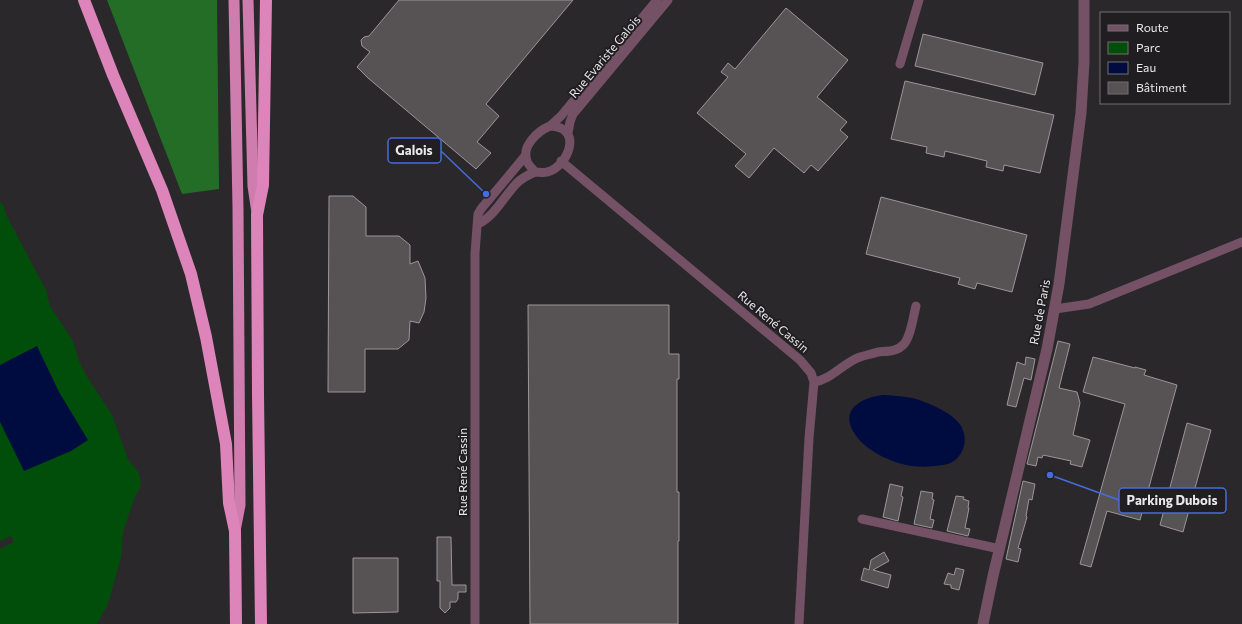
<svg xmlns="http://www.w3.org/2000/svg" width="1242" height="624" viewBox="0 0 1242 624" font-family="Commissioner,sans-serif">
	<rect width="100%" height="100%" fill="#2b282b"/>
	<path fill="#004e0a" d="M0,202L4,206L5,213L46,290L50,306L73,341L79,361L86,375L112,415L128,459L138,472L141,481L140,488L135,496L123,532L121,557L108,604L97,624H0V549L14,542L11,536L0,541Z"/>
	<path fill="#236d27" d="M107,0H217L219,189L182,194Z"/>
	<path fill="#000c40" d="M37,346L59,392L88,440L71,451L24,471L0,422V365Z
		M883,395C895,396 910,396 922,401C931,404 950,413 956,420C966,429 968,445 959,456C953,464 945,465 935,466C919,468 903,466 888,459C875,454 860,444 853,431C840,408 864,397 883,395Z"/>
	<path fill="#575355" stroke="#9b9698" d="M399,0H573L486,104L499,116L477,142L491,153L476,169L368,78L357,67L370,52L362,46L361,40L364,37L369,36Z
		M786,8L848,60L817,97L847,122L840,130L848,137L818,171L811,165L804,173L774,148L749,178L735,166L746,154L697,113L728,77L721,72L728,63L735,69Z
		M923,34L1043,63L1035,95L915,66Z
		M905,81L1054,115L1040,173L1004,165L1003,171L986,167L987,161L945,151L944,157L926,153L927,147L891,139Z
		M329,196H353L366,207V236H399L410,245V264L418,261L425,278L426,298L424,312L419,323L410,321L409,340L398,349H365V392H328Z
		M881,197L1027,235L1012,292L977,283L975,289L958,284L960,278L866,254Z
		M528,305H669V354H679V379H677V492H679V541H678V624H530Z
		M1058,341L1070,344L1059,388L1077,392L1080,403L1073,435L1090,440L1082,467L1070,464L1071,461L1043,455L1042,458L1038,457L1036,466L1027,464Z
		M1026,357L1035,359L1031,380L1024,378L1016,407L1007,405L1017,362L1025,365Z
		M1093,357L1135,368V367L1146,370L1144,375L1177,385L1140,520L1107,511L1091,567L1080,564L1125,404L1083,392Z
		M1187,423L1211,430L1183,532L1160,525Z
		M1023,481L1035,484L1032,500L1029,499L1026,516L1027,517L1018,548L1021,549L1018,562L1006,559Z
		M890,484L903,487L901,496L903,497L898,521L883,517Z
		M921,491L933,493L932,499L934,500L930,519L934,520L932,528L914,524Z
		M956,496L964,497L963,499L969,501L968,508H969L965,528L970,529L968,536L947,531Z
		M437,537H451L452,585H466V592H458V599L456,602H450V608L445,613L440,608V581H437Z
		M884,552L889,561L873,570L891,575L888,588L861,580L864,568L869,570L871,560Z
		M353,558H398V612L353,613Z
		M956,568L964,570L959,590L951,588V585L944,584L948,573L954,575Z"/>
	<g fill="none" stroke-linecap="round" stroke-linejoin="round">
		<path stroke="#755166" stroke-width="9" d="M900,64L919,0
			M550,126L561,116L657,0
			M550,126C585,127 567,168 547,172C543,173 539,172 535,172C532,168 528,165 527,161C521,146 538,131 550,126Z
			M568,133L570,122L573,114L668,0
			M561,161L800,360L811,373L814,382L809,438L799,624
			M478,224C495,216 504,196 517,183C522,178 528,175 535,172
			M1055,309L1089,304L1242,242
			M814,382C832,379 843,363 860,357C866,355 872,354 878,352C887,351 897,352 904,344C911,336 913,317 916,306
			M862,519L1000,549
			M475,624V253L478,214L481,209L526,155"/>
		<path stroke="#755166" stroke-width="11" d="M983,624L993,576L1047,349L1059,284L1081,113L1084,62V0"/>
		<path stroke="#ce7dae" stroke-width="11" d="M234,0L238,208L240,505L235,531
			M248,0L253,186L257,213"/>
		<path stroke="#dd84ba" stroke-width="12" d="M84,0L113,75L162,190L191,274L206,337L226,444L229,503L235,531L236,624
			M261,624L258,395L257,215L263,185L266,0"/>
	</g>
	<g text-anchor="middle" stroke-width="4" stroke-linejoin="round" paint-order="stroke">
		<g font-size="12" fill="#eae8ea" stroke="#211e21">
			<text transform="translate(605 57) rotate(-50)" y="4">Rue Evariste Galois</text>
			<text transform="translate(1040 312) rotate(-79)" y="4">Rue de Paris</text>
			<text transform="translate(773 322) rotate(40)" y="4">Rue René Cassin</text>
			<text transform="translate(463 472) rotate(-90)" y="4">Rue René Cassin</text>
		</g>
	</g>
	<path fill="none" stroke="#466ddc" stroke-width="1.5" d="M486 194L441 151M1050 475L1119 500"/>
	<g fill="#466ddc" stroke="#211e21" stroke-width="1.5">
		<circle cx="486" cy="194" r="4"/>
		<circle cx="1050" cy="475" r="4"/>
	</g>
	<g fill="#211e21" stroke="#466ddc" stroke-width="1.5">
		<rect x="388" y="138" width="53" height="25" rx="4"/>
		<rect x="1119" y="488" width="107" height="25" rx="4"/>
	</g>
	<g font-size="13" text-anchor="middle" font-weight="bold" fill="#eae8ea">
		<text x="414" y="155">Galois</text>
		<text x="1172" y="505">Parking Dubois</text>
	</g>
	<rect x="1100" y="12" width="130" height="92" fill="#211e21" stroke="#716f71"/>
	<rect x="1108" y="25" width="20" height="6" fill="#755166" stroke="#716f71"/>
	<text x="1136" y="32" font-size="12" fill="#eae8ea">Route</text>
	<rect x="1108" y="42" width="20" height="12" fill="#004e0a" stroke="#716f71"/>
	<text x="1136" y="52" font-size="12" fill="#eae8ea">Parc</text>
	<rect x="1108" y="62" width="20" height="12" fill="#000c40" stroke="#716f71"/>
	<text x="1136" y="72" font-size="12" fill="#eae8ea">Eau</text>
	<rect x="1108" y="82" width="20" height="12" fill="#575355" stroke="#716f71"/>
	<text x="1136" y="92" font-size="12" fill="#eae8ea">Bâtiment</text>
</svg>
